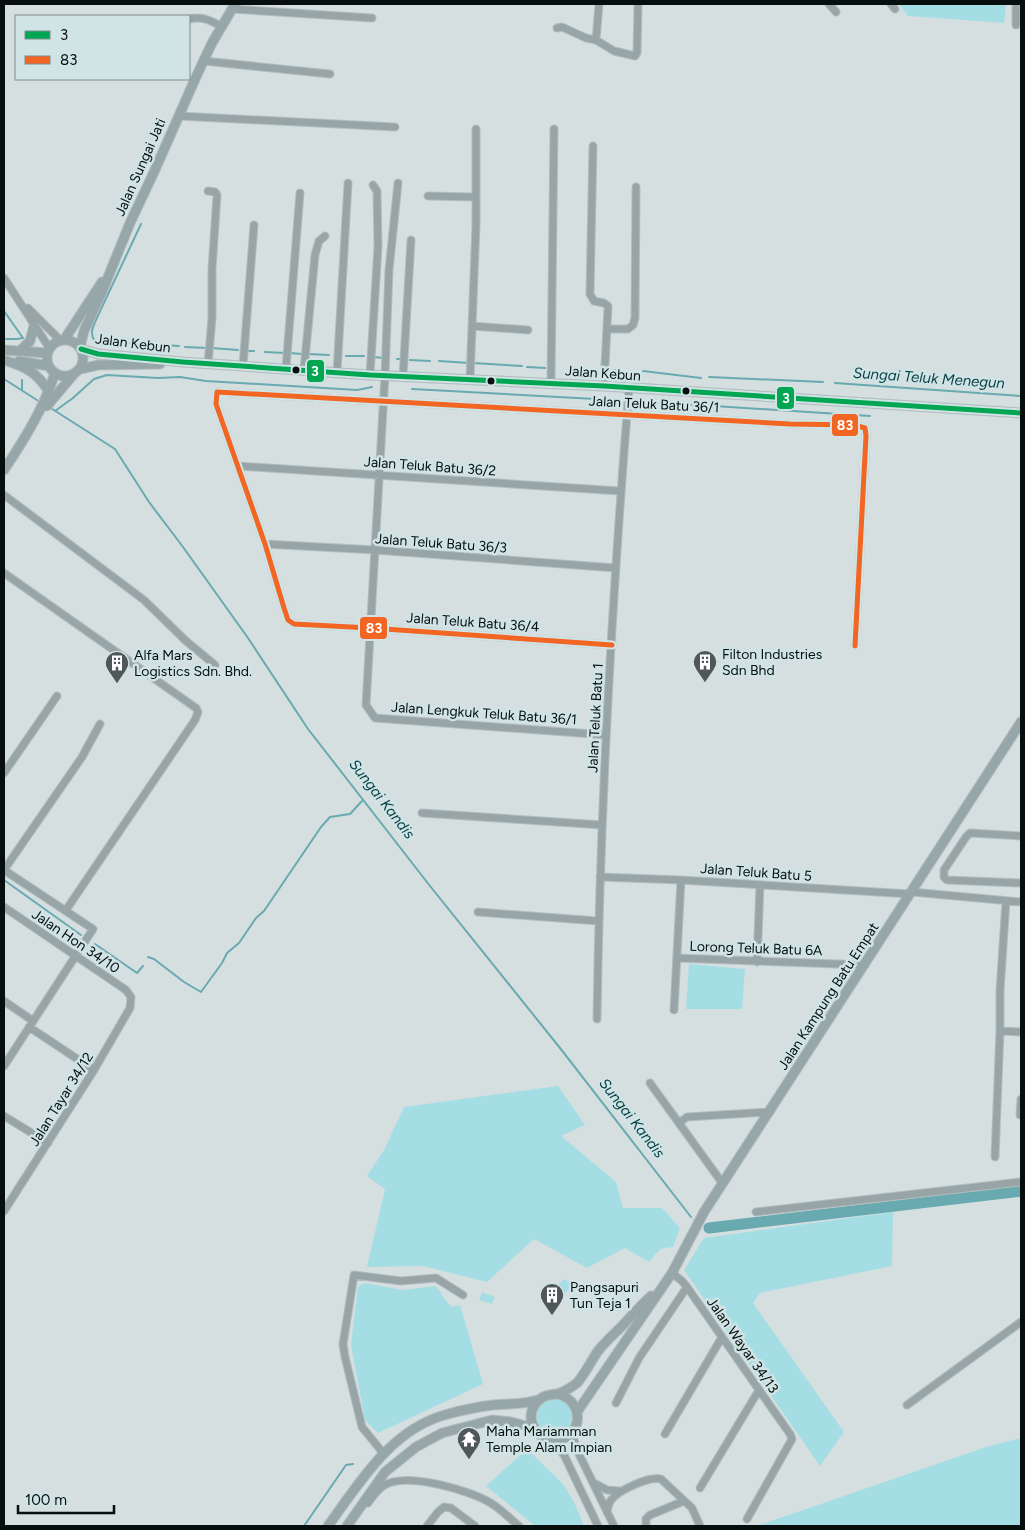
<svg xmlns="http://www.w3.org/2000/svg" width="1025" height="1530" viewBox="0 0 1025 1530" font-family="Figtree,sans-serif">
	<rect width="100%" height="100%" fill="#d5dfe0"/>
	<path fill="#a4dee4" d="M899,4H1006L1004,23L908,16Z
		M689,964L745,969L742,1009H686Z
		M558,1086L585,1125L561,1136L616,1182L623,1208H662L680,1228L673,1247L660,1249L649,1262L625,1248L587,1268L534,1239L487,1282L423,1266L367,1267L385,1189L367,1176L384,1150L404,1107Z
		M893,1212L892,1266L760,1293L753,1303L844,1432L820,1466L684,1270L704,1238Z
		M564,1279L575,1286L550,1303L554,1289Z
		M364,1283L403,1290L435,1286C444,1294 442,1300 453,1307L460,1305L483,1384L378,1433L365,1420L351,1345L358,1287Z
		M482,1292L495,1297L492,1304L479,1300Z
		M536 1417a19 19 0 1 1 38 0a19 19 0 1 1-38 0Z
		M1021,1438V1526H757L986,1447Z
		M527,1449L563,1484L574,1502L584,1526H535L486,1486Z"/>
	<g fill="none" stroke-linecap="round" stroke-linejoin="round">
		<path stroke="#68aab0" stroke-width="2" d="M141,224L95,322C92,329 90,335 95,341L179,346
			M4,311L23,338L17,339H4
			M185,347L207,348
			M211,348L238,350
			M248,351H254
			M265,352L285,353
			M290,353L302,354
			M308,354L329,355
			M346,356H364
			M374,357L383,358
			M397,359H400
			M410,360L430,361
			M439,361L469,363
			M473,363L522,366
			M527,367L545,368
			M607,370H618
			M643,371L701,378
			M709,377L823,382
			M4,379L40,402
			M835,383L1021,396
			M412,389L614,400
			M22,390V380
			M638,401L870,416
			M49,407L115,449L149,502L183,547L248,638L308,729L430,886L560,1048L691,1217
			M55,411L73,398L94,379L107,375L158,378L180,377L206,381L357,390L372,387
			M4,880L81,935
			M95,944L137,973L143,966
			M148,957L154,959L184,982L201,992L222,963L227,953L239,943L256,918L264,911L321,827L330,817L350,814L362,801
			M304,1526L346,1465L353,1464"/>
		<path stroke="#68aab0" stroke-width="11" d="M709,1228L1021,1191"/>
		<g stroke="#b5bdbe" stroke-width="9">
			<path id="minor" d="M829,4L836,12
				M891,4L895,9
				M1016,4V25
				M232,9L372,18
				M189,19C202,16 209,20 221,26
				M557,28L562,27L586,38L596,40L614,51L635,56L637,53L638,6
				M596,40L599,4
				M204,61L330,74
				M179,116L395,127
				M593,146L590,294L594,301L604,303L608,306L604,386
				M398,183L389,270L385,375L366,705L375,718L606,735
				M428,196L476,197
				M4,278L50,349
				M28,308L61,341
				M472,326L528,330
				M608,329H628L633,325L635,318L636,187
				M208,364L212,318V269L217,195L215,192L208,191
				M243,366L254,225
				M286,368L300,193
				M304,369L315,255L319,241L325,236
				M337,372L348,183
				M370,375L378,247L377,191L373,185
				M403,376L411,240
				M470,379L476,225V129
				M551,383L554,129
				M238,466L620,491
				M4,495L144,600L186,641L215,665
				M265,544L375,550L616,568
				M4,573L196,708L198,712L195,720L66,910
				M612,645L370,628L294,624L288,620L284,608L265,544L216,404L217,392L790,424L854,425L865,428L866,436L855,646
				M4,773L57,696
				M422,813L602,825
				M1021,836L970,833L966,837L944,870V877L947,880L1021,883
				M4,870L93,929L4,1066
				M4,870L82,757L100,724
				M600,877L681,880L910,894
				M912,892L1021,902
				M4,907L126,990L131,997L130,1008L94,1070L4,1211
				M478,912L598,921
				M677,958L865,965
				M757,962L760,885
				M4,1001L33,1021
				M674,1010L681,880
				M597,1019C600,809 612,598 629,389
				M29,1027L94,1070
				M1000,1031L1021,1032
				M650,1083L723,1184
				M1020,1115L1021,1099
				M4,1116L48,1143
				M679,1123L687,1117L770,1112
				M995,1157L1000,1031V991L1006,901
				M756,1212L1021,1182
				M672,1273L682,1281L687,1287L790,1434L792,1439L747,1519
				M616,1403L639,1358L687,1287
				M907,1405L1021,1322
				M572,1433L577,1450L614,1526
				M665,1434L722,1337
				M551,1440L564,1455L598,1526
				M383,1453L362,1427L345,1357L343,1344L354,1275L401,1281L436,1278L463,1295
				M594,1483L607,1490L621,1491
				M700,1488L759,1390
				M368,1503C372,1497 378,1490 383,1486C405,1471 468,1490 489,1502C500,1508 509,1518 519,1526
				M607,1512C608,1507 608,1504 611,1500C619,1490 649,1476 661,1479L692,1508L700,1526
				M427,1526L438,1512L444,1507L451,1508L475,1526
				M646,1526V1519L650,1515L684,1501"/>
		</g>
		<g stroke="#b5bdbe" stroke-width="11">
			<path id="major" d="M47 358a18 18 0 1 1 36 0a18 18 0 1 1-36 0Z
				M64,340L102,282
				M80,347L84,331L102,292L130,223L154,172L196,77L212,43L235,4
				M81,349L98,354L183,362L370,375L604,386L1021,413
				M4,350L48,353
				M21,350L30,341L34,326
				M4,360C26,367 37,372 49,392
				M19,361L49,366
				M81,369L98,365L160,364
				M47,406L73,375
				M4,470C24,440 44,408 55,373
				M558,1394C589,1403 580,1443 552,1440C536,1438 526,1420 534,1406C540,1396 547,1395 557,1394C562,1393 572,1387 577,1383C585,1374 591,1361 598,1351C605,1342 614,1334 622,1326C631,1316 641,1305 651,1296
				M577,1412L672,1273L704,1212L1021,722
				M328,1526C360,1482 392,1428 448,1414C462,1410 478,1407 493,1405C510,1403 521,1405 538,1400
				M347,1526L385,1472L416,1447L442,1433L492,1420L511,1422L534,1428"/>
		</g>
		<use href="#minor" stroke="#98a5a7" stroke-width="7"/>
		<use href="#major" stroke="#97a7a9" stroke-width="9"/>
		<g stroke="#d0e3e5" stroke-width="9">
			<path id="bus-1" d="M81,349L98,354L183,362L370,375L604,386L1021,413"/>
		</g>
		<g stroke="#d0e3e5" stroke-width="9">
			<path id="bus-2" d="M612,645L370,628L294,624L288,620L284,608L265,544L216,404L217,392L790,424L854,425L865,428L866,436L855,646"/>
		</g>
		<use href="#bus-1" stroke="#00a651" stroke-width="5"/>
		<use href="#bus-2" stroke="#f26522" stroke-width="5"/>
	</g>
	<defs>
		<g id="building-pin" transform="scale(1.25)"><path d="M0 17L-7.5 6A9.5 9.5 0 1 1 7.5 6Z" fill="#4f5758" stroke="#d0e3e5"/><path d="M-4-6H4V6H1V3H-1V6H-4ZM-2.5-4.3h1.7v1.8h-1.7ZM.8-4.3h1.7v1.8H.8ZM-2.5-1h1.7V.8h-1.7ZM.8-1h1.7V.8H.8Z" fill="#fff"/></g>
		<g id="temple-pin" transform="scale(1.25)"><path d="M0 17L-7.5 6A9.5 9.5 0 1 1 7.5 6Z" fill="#4f5758" stroke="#d0e3e5"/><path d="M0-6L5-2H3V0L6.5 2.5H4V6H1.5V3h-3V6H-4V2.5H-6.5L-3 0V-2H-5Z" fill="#fff"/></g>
	</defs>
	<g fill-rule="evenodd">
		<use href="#building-pin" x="705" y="662"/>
		<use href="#building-pin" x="117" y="663"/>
		<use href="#building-pin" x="552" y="1295"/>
		<use href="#temple-pin" x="469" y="1439"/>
	</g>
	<g fill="#070e0e" stroke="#d0e3e5" stroke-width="2">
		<circle cx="296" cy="370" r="4.5"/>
		<circle cx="491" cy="381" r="4.5"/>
		<circle cx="686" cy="391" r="4.5"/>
	</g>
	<g text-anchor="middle" stroke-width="5" stroke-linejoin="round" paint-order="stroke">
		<g font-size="14" fill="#070e0e" stroke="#d0e3e5">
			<text transform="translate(140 167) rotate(-66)" y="5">Jalan Sungai Jati</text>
			<text transform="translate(133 343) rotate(7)" y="5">Jalan Kebun</text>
			<text transform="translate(603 373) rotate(4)" y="5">Jalan Kebun</text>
			<text transform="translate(654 404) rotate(3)" y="5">Jalan Teluk Batu 36/1</text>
			<text transform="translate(430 466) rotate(4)" y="5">Jalan Teluk Batu 36/2</text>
			<text transform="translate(441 543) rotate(4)" y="5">Jalan Teluk Batu 36/3</text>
			<text transform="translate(473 622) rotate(4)" y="5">Jalan Teluk Batu 36/4</text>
			<text transform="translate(484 713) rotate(4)" y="5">Jalan Lengkuk Teluk Batu 36/1</text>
			<text transform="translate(595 718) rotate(-87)" y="5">Jalan Teluk Batu 1</text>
			<text transform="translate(756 872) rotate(4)" y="5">Jalan Teluk Batu 5</text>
			<text transform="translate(76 941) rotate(34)" y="5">Jalan Hon 34/10</text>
			<text transform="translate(756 948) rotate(2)" y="5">Lorong Teluk Batu 6A</text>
			<text transform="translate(828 996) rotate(-57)" y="5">Jalan Kampung Batu Empat</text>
			<text transform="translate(61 1099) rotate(-58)" y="5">Jalan Tayar 34/12</text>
			<text transform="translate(743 1345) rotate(55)" y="5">Jalan Wayar 34/13</text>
		</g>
		<g font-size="14" fill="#070e0e" stroke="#d0e3e5" text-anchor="start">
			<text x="722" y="659">Filton Industries<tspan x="722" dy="16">Sdn Bhd</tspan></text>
			<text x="134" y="660">Alfa Mars<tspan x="134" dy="16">Logistics Sdn. Bhd.</tspan></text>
			<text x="570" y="1292">Pangsapuri<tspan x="570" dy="16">Tun Teja 1</tspan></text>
			<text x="486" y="1436">Maha Mariamman<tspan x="486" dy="16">Temple Alam Impian</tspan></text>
		</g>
		<g font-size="15" font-style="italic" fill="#053f44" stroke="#d0e3e5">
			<text transform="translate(929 378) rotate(4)" y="5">Sungai Teluk Menegun</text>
			<text transform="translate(382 799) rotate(52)" y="5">Sungai Kandis</text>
			<text transform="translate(632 1118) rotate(52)" y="5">Sungai Kandis</text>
		</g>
	</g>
	<g stroke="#d0e3e5" stroke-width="2">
		<rect x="306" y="359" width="19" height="24" rx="5" fill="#00a651"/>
		<rect x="776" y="386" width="19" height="24" rx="5" fill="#00a651"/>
		<rect x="831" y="413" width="28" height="24" rx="5" fill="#f26522"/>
		<rect x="359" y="616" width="29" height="24" rx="5" fill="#f26522"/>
	</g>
	<g font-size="14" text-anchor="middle" font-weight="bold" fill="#fff">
		<text x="315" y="376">3</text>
		<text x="786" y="403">3</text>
		<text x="845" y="430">83</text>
		<text x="374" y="633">83</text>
	</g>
	<rect width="1025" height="1530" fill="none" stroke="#070e0e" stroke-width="10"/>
	<rect x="15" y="15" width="175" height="65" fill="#d0e3e5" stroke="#808e8f"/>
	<rect x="25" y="31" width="25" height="8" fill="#00a651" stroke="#808e8f"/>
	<text x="60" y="40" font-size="15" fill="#070e0e">3</text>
	<rect x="25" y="56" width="25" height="8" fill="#f26522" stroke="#808e8f"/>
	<text x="60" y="65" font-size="15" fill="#070e0e">83</text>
	<path d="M18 1505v8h96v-8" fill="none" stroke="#070e0e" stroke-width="2.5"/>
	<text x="25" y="1505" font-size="15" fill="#070e0e" stroke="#d0e3e5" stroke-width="4" paint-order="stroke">100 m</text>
</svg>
